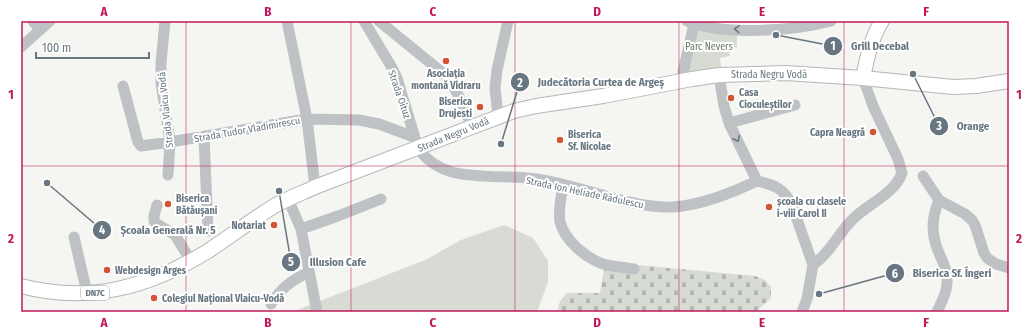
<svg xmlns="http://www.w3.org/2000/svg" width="1030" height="333" viewBox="0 0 1030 333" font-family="'Fira Sans Condensed',sans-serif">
	<defs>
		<pattern id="cemetery-stones" width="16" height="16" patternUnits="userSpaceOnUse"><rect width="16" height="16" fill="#d7dbd3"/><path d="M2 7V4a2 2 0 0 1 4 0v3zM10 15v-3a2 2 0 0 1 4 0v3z" fill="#b2b6b0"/></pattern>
	</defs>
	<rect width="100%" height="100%" fill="#f5f5f2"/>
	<path fill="#d7dbd3" d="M696,26L737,32V47L729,49L730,56L720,58L721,67L688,72Z
		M504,225L533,238L548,261V282L537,312H292L425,260L461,240Z"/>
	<path fill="url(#cemetery-stones)" d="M637,265L755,276L765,280L771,287V298L756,312H557L560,301L567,293H600L604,269Z"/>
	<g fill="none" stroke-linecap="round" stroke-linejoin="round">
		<g stroke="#b2b6b9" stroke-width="16">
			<path id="major" d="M863,78C867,58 871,38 882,21
				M21,286C89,304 150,287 208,251C231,236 253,219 276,205C289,198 302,193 315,187L514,111L536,106L603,96L692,79L719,75L785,73L863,78L953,87L976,86L1009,81"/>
		</g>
		<path stroke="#bec2c5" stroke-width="11" d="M33,21L40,30
			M165,21L161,63V83L170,142L168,175
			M287,21L307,119L315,187
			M364,21L391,66L397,78L418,148C426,160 438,168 452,172C479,179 509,175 537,179C563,183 590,192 616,199C635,203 654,208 673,207C702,205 731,193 757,181
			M379,21L444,74C458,90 464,108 472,127
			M687,21C724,36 794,31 831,21
			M21,47L50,21
			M719,75L724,106L729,123L757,181
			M681,81L694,24
			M123,86L138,142L141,146L170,142L307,119L359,120L379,124L414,137
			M498,116L495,88L497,70L508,21
			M729,123L795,105
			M204,136L208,231
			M923,176L939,200L965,214L972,220L975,225L984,253L987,258L996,264L1009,268
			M757,181C774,185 784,188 792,205L813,265L807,299L802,312
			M563,186C561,197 558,211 560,222C565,241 586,258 603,264C613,267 624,267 634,269
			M288,199L301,229L317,312
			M157,205L154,216V221L157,224L175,235L191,261
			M301,229L338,216L381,199
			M74,237L87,293
			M813,265C830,253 838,234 852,220C867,204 894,195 902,173L898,159L873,106L863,78
			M271,304C281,288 292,280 309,272
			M937,312C941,303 947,293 947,283C948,268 940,258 936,245C931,230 933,214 939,200"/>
		<use href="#major" stroke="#fff" stroke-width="14"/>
	</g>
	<defs><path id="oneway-chevron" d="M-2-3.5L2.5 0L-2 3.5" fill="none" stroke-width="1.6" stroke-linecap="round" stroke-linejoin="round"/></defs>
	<g stroke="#677680">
		<use href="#oneway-chevron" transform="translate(737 29) rotate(-177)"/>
		<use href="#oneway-chevron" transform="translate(737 139) rotate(64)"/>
	</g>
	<path fill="none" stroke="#c2185b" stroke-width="1" stroke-opacity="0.55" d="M186,21V312M351,21V312M515,21V312M679,21V312M844,21V312M21,166H1009"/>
	<g fill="#d35434" stroke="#fff" stroke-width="1.5">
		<circle cx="446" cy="61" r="4"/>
		<circle cx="731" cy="98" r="4"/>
		<circle cx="480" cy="107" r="4"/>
		<circle cx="873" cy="132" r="4"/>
		<circle cx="560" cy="140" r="4"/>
		<circle cx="168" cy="204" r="4"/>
		<circle cx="769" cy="207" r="4"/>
		<circle cx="274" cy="225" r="4"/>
		<circle cx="107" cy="270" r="4"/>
		<circle cx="154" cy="298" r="4"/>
	</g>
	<g text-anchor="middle" stroke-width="4" stroke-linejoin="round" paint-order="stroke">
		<rect fill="#fff" stroke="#959fa6" stroke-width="1" x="81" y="286" width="28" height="14" rx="3"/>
		<g font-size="9" font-weight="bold" fill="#677680">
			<text x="95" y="296">DN7C</text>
		</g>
		<g font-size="10" fill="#697865" stroke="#fff">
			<text x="709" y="50">Parc Nevers</text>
		</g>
		<g font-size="10" font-weight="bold" fill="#677680" stroke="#fff" text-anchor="start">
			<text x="446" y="77" text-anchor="middle">Asociația<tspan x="446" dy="12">montană Vidraru</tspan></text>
			<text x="739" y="96">Casa<tspan x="739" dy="12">Cioculeștilor</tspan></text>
			<text x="472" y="105" text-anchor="end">Biserica<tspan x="472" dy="12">Drujesti</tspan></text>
			<text x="865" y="136" text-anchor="end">Capra Neagră</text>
			<text x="568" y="138">Biserica<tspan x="568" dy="12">Sf. Nicolae</tspan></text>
			<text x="176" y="202">Biserica<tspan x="176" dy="12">Bătăușani</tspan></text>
			<text x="777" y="205">școala cu clasele<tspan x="777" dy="12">i-viii Carol II</tspan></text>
			<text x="266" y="229" text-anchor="end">Notariat</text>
			<text x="115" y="274">Webdesign Arges</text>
			<text x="162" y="302">Colegiul Național Vlaicu-Vodă</text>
		</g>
		<g font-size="10" fill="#677680" stroke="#fff">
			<text x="769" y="78">Strada Negru Vodă</text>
			<text transform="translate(400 94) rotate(71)" y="4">Strada Oituz</text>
			<text transform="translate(165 110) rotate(-96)" y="4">Strada Vlaicu Vodă</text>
			<text transform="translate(247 129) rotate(-10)" y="4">Strada Tudor Vladimirescu</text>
			<text transform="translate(453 134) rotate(-22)" y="4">Strada Negru Vodă</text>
			<text transform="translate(585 192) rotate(12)" y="4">Strada Ion Heliade Rădulescu</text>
		</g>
	</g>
	<path fill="none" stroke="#677680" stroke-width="1.5" d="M776 35L833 46M501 144L520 82M913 74L939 126M47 183L102 230M279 191L291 262M819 294L895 273"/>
	<g fill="#677680" stroke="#fff" stroke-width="1.5">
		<circle cx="776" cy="35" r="4"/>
		<circle cx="501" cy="144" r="4"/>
		<circle cx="913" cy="74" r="4"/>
		<circle cx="47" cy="183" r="4"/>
		<circle cx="279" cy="191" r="4"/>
		<circle cx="819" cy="294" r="4"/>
		<circle cx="833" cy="46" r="10"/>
		<circle cx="520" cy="82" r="10"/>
		<circle cx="939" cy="126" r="10"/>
		<circle cx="102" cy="230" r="10"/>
		<circle cx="291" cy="262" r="10"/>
		<circle cx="895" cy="273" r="10"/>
	</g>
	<g font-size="12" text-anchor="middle" font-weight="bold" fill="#fff">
		<text x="833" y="50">1</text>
		<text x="520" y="87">2</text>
		<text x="939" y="130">3</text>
		<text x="102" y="234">4</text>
		<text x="291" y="266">5</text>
		<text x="895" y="278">6</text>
	</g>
	<g font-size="11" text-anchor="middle" font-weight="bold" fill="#677680" stroke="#fff" stroke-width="4" stroke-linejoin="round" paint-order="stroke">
		<text x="880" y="50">Grill Decebal</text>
		<text x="601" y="86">Judecătoria Curtea de Argeș</text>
		<text x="973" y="130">Orange</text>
		<text x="168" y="234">Școala Generală Nr. 5</text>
		<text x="338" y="266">Illusion Cafe</text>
		<text x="952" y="277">Biserica Sf. Îngeri</text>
	</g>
	<rect width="1030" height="333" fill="none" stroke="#ffffff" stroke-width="44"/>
	<path d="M36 52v6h113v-6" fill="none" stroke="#677680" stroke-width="2"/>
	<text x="42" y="52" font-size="12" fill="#677680" stroke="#ffffff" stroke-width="3" paint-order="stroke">100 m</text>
	<rect x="22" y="22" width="986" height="289" fill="none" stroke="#c2185b" stroke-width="1.5"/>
	<g font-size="13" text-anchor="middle" font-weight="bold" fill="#c2185b">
		<text x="104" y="16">A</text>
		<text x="268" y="16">B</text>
		<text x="433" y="16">C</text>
		<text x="597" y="16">D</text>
		<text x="762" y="16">E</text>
		<text x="926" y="16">F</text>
		<text x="11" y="99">1</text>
		<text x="1019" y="99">1</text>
		<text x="11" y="243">2</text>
		<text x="1019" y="243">2</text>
		<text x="104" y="327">A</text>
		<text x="268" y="327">B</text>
		<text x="433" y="327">C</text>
		<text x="597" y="327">D</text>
		<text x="762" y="327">E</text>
		<text x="926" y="327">F</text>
	</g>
</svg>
